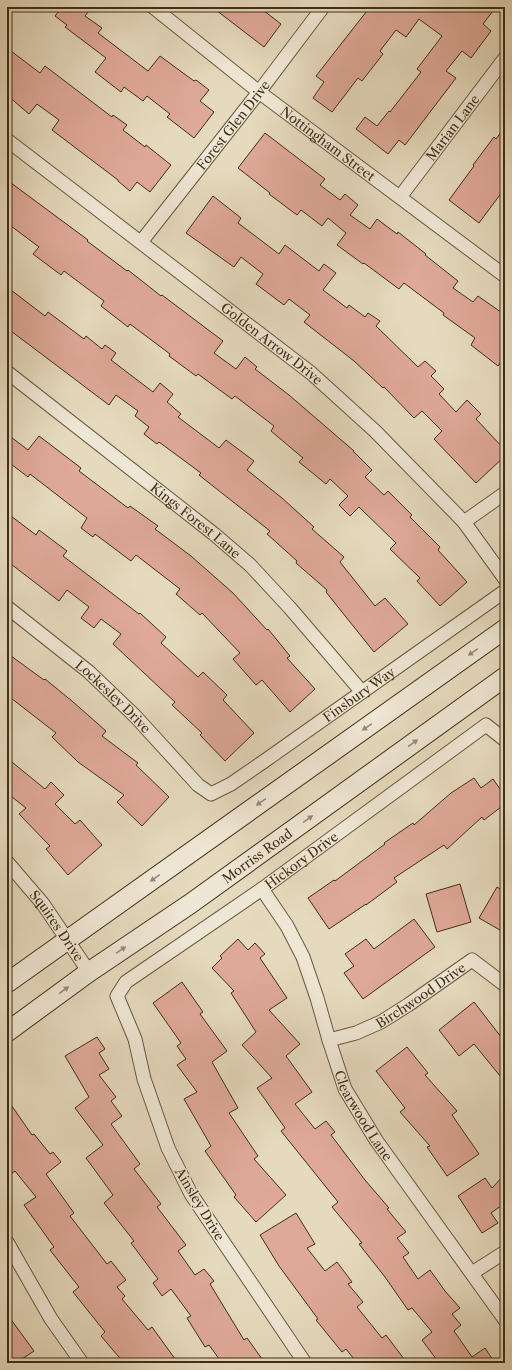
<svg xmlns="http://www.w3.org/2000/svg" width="512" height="1370" viewBox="0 0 512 1370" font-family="'Libre Caslon Text',serif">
	<rect width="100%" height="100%" fill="#e6dabe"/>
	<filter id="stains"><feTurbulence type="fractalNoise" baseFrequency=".005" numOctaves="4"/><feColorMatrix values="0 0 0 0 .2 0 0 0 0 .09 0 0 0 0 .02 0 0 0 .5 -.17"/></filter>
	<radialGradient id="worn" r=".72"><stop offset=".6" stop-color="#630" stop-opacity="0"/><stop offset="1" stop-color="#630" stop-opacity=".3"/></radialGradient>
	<path fill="#dfa998" stroke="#402e16" d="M62,7H92L85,16L102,28L98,33L148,71L160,56L194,81L196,80L209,90L200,101L214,112L194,138L167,117L170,114L147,96L143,101L124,87L121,92L95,72L106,58L65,27L67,25L55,16Z
		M212,7H259L281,24L264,47Z
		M370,7H496L483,24L491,31L471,58L462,51L446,71L456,78L405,145L399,140L388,154L356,129L365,117L377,126L389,111L390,112L421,72L417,69L442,36L419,19L406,37L396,30L380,51L383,54L362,81L358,78L332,112L313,98L324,82L316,76Z
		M7,48L40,73L45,66L112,117L113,115L127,125L123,130L145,147L146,145L171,165L150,192L137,182L130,191L118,181V180L52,130L59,120L37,104L29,114L7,95Z
		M505,127V188L479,223L449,200L474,166L473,165L494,137L496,139Z
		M265,133L325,179L320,185L340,200L345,194L358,205L350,215L370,229L377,219L397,234L398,232L426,254L425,255L458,281L453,288L473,302L478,296L505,315V356L498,366L471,345L475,338L443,315L444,313L404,283L399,289L364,263L363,264L337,245L346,233L328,218L322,226L301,210L297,215L269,194L270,193L238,168Z
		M7,180L88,240L87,241L127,271L128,270L161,296L162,295L223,341L214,353L236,369L245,357L257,367L255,369L289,395L354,451H353L372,470L365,477L384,495L388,491L412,515L410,517L440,547L438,550L467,582L440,606L417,581L420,578L390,549L396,543L359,507L350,516L339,505L348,496L330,479L326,484L299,462L303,458L271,431L274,426L235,396L232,399L198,374L196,376L169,356L170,354L130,324L128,327L101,306L104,301L64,271L61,275L33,254L39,247L7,223Z
		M213,196L241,218L238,223L279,254L285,245L319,271L324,264L336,273L323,290L347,308L349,305L365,317L368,313L380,321L376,326L418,367L425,361L436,371L431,376L444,389L439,394L456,412L467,400L481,414L476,419L505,450V456L476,483L434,439L442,431L422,411L414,418L384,387L383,388L354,361L304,322L310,315L289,299L284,305L256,284L263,274L241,257L234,267L186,233Z
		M7,287L45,316L48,312L84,339L86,336L102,349L105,345L116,353L111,360L153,392L160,383L173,394L167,402L181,414L178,417L219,448L226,440L254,461L247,470L282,498L314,527L312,529L344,557L340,562L375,606L385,598L408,624L374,652L326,592L327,590L296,563L297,561L267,534L270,531L199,475L201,473L159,442L157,444L144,434L149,427L135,416L138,411L116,395L109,405L7,328Z
		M7,434L28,450L39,436L81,468L79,471L128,508L130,506L158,526L155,529L191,556L233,593L267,630L268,629L290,656L287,658L315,689L290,712L262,680L256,685L233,659L240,653L202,613L200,615L176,594L180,589L136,555L131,561L95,534L93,537L81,528L87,518L30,474L28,477L7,461Z
		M7,513L36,535L39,530L67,551L63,556L139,614L140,613L166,637L161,643L198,677L203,672L227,695L223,700L254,733L225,761L200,735L202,733L172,705L175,702L113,644L121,634L101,619L94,628L81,618L89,607L67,590L59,601L7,561Z
		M7,653L44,680L45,679L72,701L106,731L102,736L138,763L136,765L169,797L142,826L117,802L124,795L78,762L52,737L56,733L7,695Z
		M7,758L45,789L51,782L64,795L55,804L75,824L80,820L102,845L68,875L46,849L50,846L19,814L26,808L7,793Z
		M474,778L481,788L493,779L505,796V804L484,820L482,817L447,849L444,845L394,878L397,882L366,905V904L329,929L308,898L334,880L335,881L385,844L384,843L413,823L414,825L451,793Z
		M460,884L471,922L437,932L426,894Z
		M497,887L505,892V933L479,918Z
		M414,919L435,947L363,999L344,973L354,966L345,954L366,939L374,949Z
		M238,939L248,950L255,943L265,954L260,958L287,998L269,1010L300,1044L286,1056L312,1092L295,1104L315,1129L326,1121L335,1132L331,1135L365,1180L389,1208L387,1209L406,1232L397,1238L409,1253L403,1257L418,1279L430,1270L445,1291L460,1308L452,1314L461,1325L454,1331L472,1357L485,1348L495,1363H439L422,1340L432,1332L412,1308L408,1310L385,1277L359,1244L362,1243L332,1207L338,1202L281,1131L285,1128L257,1088L272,1078L242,1045L256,1032L231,993L234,991L212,968L222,958L220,956Z
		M182,982L203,1012L200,1014L227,1051L212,1062L238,1108L229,1113L258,1156L254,1159L286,1195L256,1222L234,1197L236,1195L205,1151L211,1146L184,1099L197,1092L177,1065L186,1059L177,1046L181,1043L153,1003Z
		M474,1002L505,1042V1082L474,1044L459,1056L439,1030Z
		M97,1037L105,1049L99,1053L109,1069L99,1075L116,1097L111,1101L122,1116L111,1124L140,1164L134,1169L161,1204L157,1207L186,1245L178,1251L195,1275L204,1269L214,1281L210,1284L244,1340L247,1338L265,1363H222L209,1345L205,1347L187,1318L191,1316L171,1289L162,1296L153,1283L158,1279L131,1243L134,1241L104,1203L113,1195L86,1158L103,1145L75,1108L89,1097L65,1056Z
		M407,1047L428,1073L425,1075L457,1111L452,1115L479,1154L447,1176L427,1147L430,1146L400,1112L405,1108L376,1071Z
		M7,1099L32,1135L34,1134L50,1154L53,1152L61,1162L46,1174L74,1213L70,1216L107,1264L111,1261L126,1280L117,1287L125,1296L122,1299L148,1330L152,1327L178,1363H124L101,1336L105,1332L73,1292L79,1287L50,1250L54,1247L24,1205L36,1197L15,1171L7,1177Z
		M505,1174V1203L491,1213L498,1223L482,1233L458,1196L485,1178L492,1188Z
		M296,1213L315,1244L307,1248L325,1271L337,1262L352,1282L348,1284L363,1302L357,1307L382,1338L386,1335L407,1363H357L346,1349L342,1352L316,1320L318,1319L279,1266L260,1235Z
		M7,1314L34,1351L16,1363H7Z"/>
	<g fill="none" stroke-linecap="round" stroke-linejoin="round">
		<g stroke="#6a5940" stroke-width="15">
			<g id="street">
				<path id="s1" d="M153,7L259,92L505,276"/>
				<path id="s2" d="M7,140L311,373L375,431L464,522L505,579"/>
				<path id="s3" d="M400,197L505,58"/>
				<path id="s4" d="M141,242L259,92L323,7"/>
				<path id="s5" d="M7,372L214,534L250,565L290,608L362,692"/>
				<path d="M464,522L505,493"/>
				<path id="s6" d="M7,607L89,672L135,716L198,785L211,794L231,784L263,762L505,591"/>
				<path id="s7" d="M7,862L43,904L89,972"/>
				<path id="s8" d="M262,889L287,926L303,957L317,998L329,1040L345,1089L376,1140L505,1320"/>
				<path id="s9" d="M329,1040L356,1033L381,1022L408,1005L472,960L505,985"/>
				<path d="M7,1242L51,1319L82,1363"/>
				<path d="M472,1273L505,1252"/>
				<path id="s10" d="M305,1363L191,1194L168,1148L144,1079L135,1039L117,996L126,982L262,889L486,725L505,740"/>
			</g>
		</g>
		<g stroke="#402e16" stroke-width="21">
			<g id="secondary">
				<path d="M7,983L505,629"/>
				<path id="s11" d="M7,1032L89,972L190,904L505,677"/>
			</g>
		</g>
		<use href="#street" stroke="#efe7d5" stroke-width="13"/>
		<use href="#secondary" stroke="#efe7d5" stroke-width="19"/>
	</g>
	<defs><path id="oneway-solid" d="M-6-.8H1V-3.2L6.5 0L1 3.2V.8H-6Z"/></defs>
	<g fill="#988a76">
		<use href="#oneway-solid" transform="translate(473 652) rotate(145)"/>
		<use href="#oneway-solid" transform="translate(367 727) rotate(145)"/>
		<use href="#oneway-solid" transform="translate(413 743) rotate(-36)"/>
		<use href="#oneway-solid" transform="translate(261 802) rotate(145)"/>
		<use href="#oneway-solid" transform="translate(308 819) rotate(-36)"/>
		<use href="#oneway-solid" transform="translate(155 878) rotate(145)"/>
		<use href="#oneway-solid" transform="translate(121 950) rotate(-34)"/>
		<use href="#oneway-solid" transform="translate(64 990) rotate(-36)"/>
	</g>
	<g text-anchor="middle" stroke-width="3" stroke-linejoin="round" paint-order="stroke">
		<g font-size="13" fill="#402e16" stroke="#efe7d5">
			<text dy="5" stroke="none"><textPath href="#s4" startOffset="149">Forest Glen Drive</textPath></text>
			<text dy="5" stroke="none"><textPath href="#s3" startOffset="87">Marian Lane</textPath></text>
			<text dy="5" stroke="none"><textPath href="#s1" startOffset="222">Nottingham Street</textPath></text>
			<text dy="5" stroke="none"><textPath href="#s2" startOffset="334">Golden Arrow Drive</textPath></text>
			<text dy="5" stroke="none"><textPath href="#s5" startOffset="240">Kings Forest Lane</textPath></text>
			<text dy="5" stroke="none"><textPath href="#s6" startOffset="456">Finsbury Way</textPath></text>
			<text dy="5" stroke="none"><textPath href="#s6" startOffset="139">Lockesley Drive</textPath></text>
			<text dy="5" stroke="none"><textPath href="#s11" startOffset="306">Morriss Road</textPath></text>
			<text dy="5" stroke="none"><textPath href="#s10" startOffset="646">Hickory Drive</textPath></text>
			<text dy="5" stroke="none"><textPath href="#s7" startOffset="81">Squires Drive</textPath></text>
			<text dy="5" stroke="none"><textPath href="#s9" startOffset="103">Birchwood Drive</textPath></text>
			<text dy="5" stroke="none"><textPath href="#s8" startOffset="250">Clearwood Lane</textPath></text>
			<text transform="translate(200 1204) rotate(59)" y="5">Ainsley Drive</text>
		</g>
	</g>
	<rect width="512" height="1370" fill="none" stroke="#e6dabe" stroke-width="24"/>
	<rect x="8" y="8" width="496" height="1354" fill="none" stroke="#402e16" stroke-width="2"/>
	<rect x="12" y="12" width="488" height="1346" fill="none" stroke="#402e16"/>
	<rect width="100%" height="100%" filter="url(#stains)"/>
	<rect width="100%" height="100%" fill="url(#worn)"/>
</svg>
